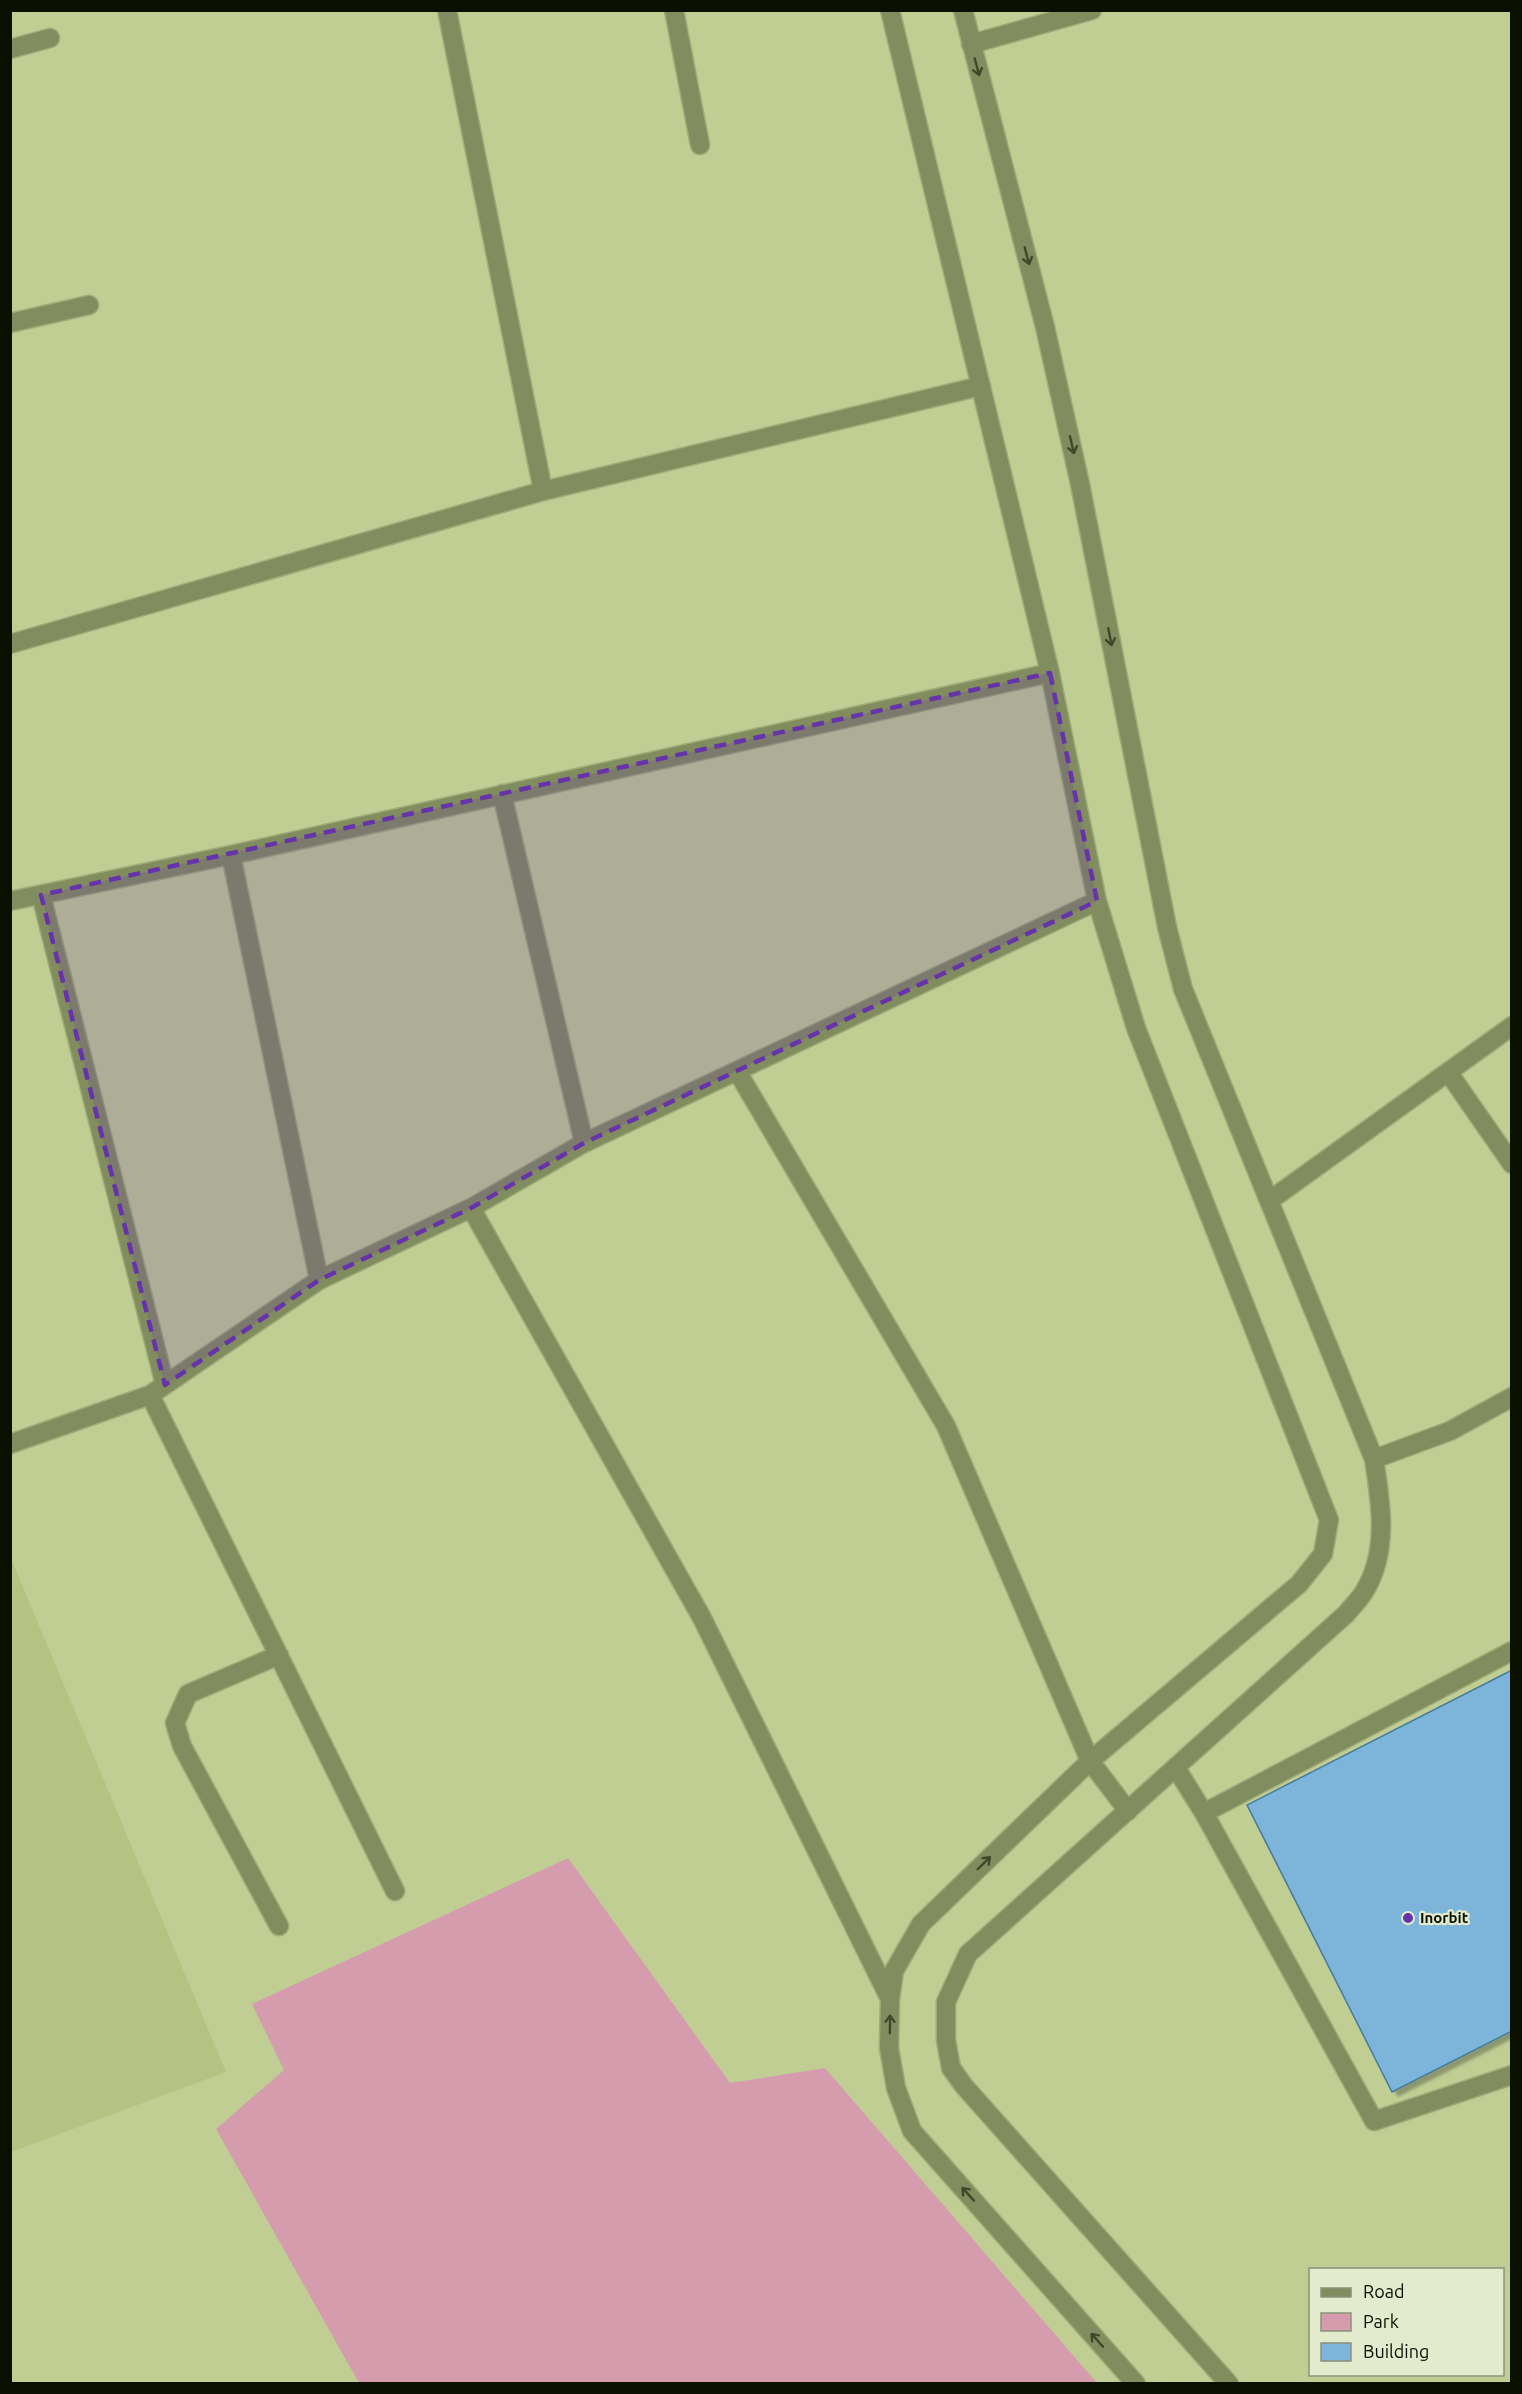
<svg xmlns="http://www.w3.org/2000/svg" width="1522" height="2394" viewBox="0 0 1522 2394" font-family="Ubuntu,sans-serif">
	<defs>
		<filter id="shadow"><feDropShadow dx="6" dy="4" stdDeviation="1.5" flood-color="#0004"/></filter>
	</defs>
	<rect width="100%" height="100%" fill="#c0ce94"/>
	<path fill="#b4c382" d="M10,1556L226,2072L11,2152H10Z"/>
	<path fill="#d59cad" d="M568,1858L730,2083L825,2068L1097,2383H359L216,2129L284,2070L252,2004Z"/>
	<path fill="#7db4d9" stroke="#467b9e" stroke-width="1.5" filter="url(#shadow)" d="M1512,1670V2031L1392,2092L1247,1805Z"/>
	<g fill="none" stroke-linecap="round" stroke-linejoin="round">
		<g stroke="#9fac79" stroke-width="21">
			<path id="minor" d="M447,10L543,491
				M674,10L700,145
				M890,10L1050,673L1097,901L1136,1028L1329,1520L1323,1554L1299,1584L1090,1761L921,1924L894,1971L890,1999L889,2048L896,2088L912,2131L1136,2384
				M963,10L1045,327L1080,484L1167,927L1183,989L1374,1459C1381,1503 1389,1552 1364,1592C1359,1600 1352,1607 1346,1614L968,1954L946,2002V2040L951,2068L964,2086L1229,2384
				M971,44L1092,10
				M10,49L50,38
				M10,323L89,305
				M10,644L543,491L981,386
				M502,794L584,1143
				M231,855L319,1280
				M41,895L165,1385
				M10,901L231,855L1050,673
				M737,1071L946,1426L1090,1761L1128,1811
				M1448,1072L1512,1164
				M1269,1201L1512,1026
				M471,1208L702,1618L890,1999
				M150,1395L395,1891
				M10,1444L150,1395L319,1280L471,1208L584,1143L1097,901
				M1374,1459L1450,1431L1512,1397
				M279,1655L188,1694L175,1723L182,1746L279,1926
				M1176,1768L1204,1813L1374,2121L1512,2075
				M1204,1813L1512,1651"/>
		</g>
		<use href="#minor" stroke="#818d5e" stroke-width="18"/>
	</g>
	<defs><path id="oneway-shaft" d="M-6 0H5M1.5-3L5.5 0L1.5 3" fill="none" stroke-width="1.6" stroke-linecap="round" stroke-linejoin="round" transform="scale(1.5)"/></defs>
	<g stroke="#40482a">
		<use href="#oneway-shaft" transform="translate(977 67) rotate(75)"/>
		<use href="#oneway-shaft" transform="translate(1027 256) rotate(75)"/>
		<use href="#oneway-shaft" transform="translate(1072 445) rotate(77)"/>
		<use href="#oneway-shaft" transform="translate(1110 637) rotate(79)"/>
		<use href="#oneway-shaft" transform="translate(984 1863) rotate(-44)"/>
		<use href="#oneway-shaft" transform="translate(890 2024) rotate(-89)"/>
		<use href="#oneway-shaft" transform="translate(968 2194) rotate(-132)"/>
		<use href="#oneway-shaft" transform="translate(1097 2340) rotate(-132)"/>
	</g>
	<path fill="#6733aa" fill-opacity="0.2" stroke="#6733aa" stroke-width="4.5" stroke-dasharray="12 8" stroke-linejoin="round" d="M1050,673L1097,901L584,1143L471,1208L319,1280L165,1385L41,895Z"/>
	<circle fill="#6733aa" stroke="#e3ebce" stroke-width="2" cx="1408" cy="1918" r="6"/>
	<g text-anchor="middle" stroke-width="4.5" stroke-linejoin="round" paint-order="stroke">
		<g font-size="15" font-weight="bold" fill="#0b0f00" stroke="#e3ebce" text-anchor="start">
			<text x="1420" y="1923">Inorbit</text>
		</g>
	</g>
	<rect width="1522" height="2394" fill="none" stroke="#0b0f00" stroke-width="24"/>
	<rect x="1309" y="2268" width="195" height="108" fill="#e3ebce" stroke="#8d937c" stroke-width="1.5"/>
	<rect x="1321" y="2288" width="30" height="9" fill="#818d5e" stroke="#8d937c" stroke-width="1.5"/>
	<text x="1363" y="2298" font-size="18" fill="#0b0f00">Road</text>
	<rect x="1321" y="2313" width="30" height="18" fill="#d59cad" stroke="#8d937c" stroke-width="1.5"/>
	<text x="1363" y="2328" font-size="18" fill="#0b0f00">Park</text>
	<rect x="1321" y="2343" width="30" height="18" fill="#7db4d9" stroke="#8d937c" stroke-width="1.5"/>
	<text x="1363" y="2358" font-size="18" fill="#0b0f00">Building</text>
</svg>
